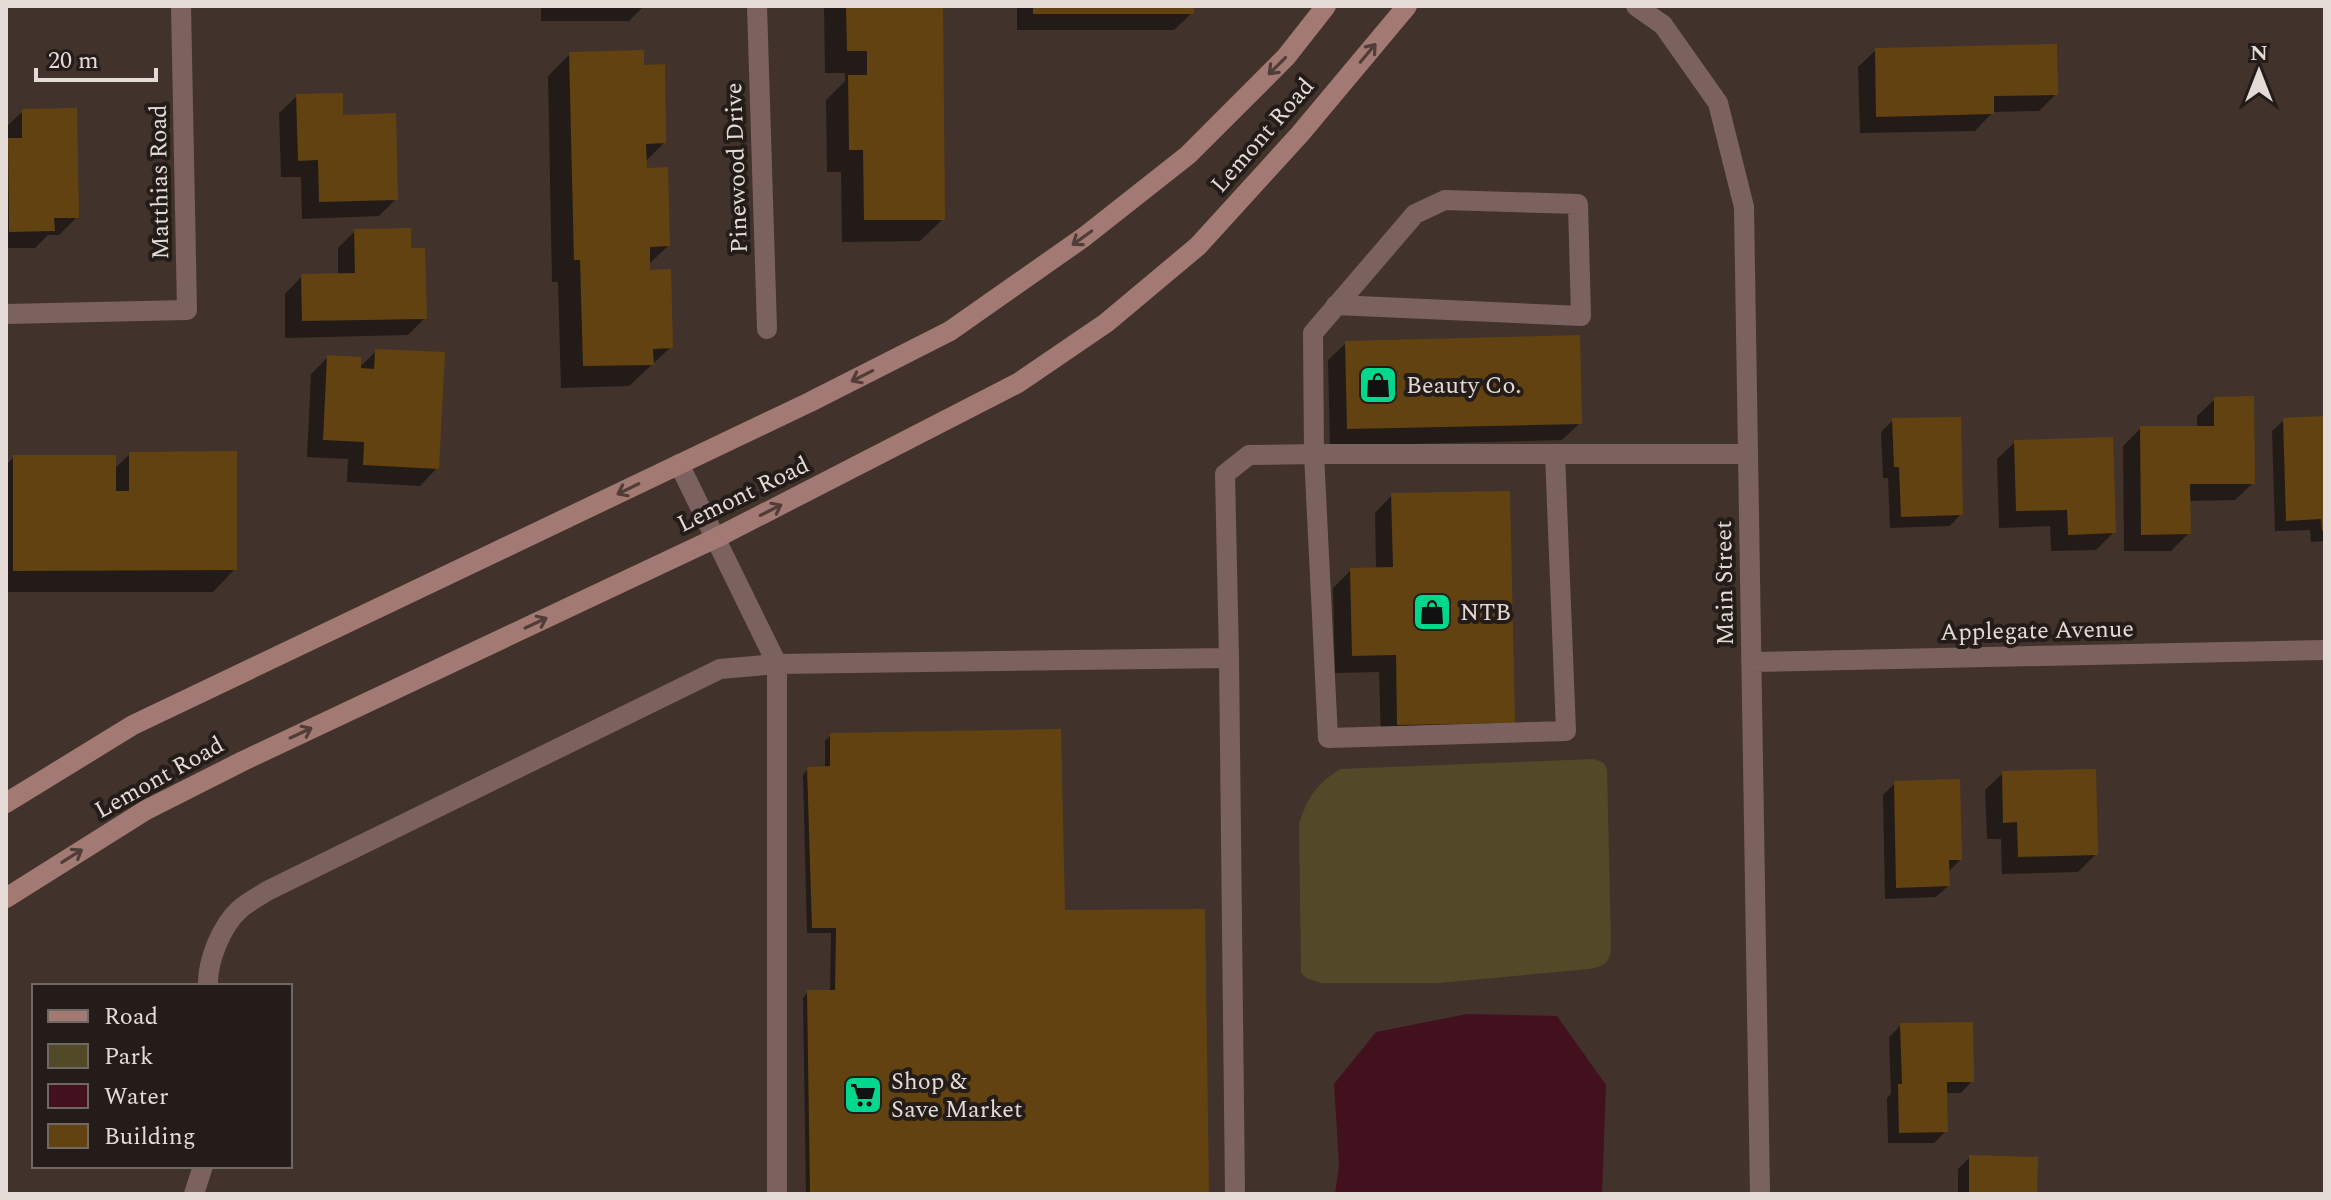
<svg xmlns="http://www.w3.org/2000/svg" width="2331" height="1200" viewBox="0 0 2331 1200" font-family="Spectral,serif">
	<rect width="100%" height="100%" fill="#41332b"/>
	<path fill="#524929" d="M1593,759L1604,763L1607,770L1611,945C1610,962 1607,965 1590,969L1438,983H1322L1308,979L1301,973L1299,824C1308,796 1316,785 1340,769Z"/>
	<path fill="#43111e" d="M1467,1014L1557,1016L1606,1085L1602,1194H1335L1339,1165L1334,1084L1376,1032Z"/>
	<path fill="#0007" d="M541,6H644L629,21H541Z
		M824,6H941L943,219L920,241L842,242L841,172H827L826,100L845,81V73H825Z
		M1017,6H1192V13L1174,30H1017Z
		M1876,50L2056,94L2039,111L1993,112L1975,131L1860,133L1858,67Z
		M570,54L642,67L664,143L645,162L668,246L648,265L671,347L629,386L561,388L558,282H552L548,76Z
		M297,96L341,117L396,199L379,216L302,219L301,177H281L279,113Z
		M23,111L77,217L59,235H48L35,248H6V127Z
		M355,231L409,250L425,318L408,335L285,338V294L302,276H338V248Z
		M1346,343L1580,423L1562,440L1330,446L1328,360Z
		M376,351L437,468L420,486L347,482L348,459L307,457L311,374L328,357L359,368Z
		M2215,399L2253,483L2235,500L2188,501L2189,533L2171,551H2124L2123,446L2141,428H2197V416Z
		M2325,418V541L2311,542L2310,530L2275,531L2272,431L2284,420Z
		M1893,420L1961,514L1950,526L1890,528L1888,478H1883L1881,432Z
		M2015,442L2114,532L2096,550L2051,551L2050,526L1999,528L1997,459Z
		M130,454L235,569L213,592H6V465L14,457L114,469Z
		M1392,495L1513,722L1381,741L1379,672L1335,673L1333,588L1351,570L1376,569L1375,513Z
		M831,735L1063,912L1207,1194H806L803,998L808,992H830L831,933H807L803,775L808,769L825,768V741Z
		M2003,773L2096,854L2078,872L2002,874L2001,839H1987L1985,790Z
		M1895,783L1960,860L1948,872V886L1936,897L1885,899L1883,795Z
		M1901,1025L1972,1081L1961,1093H1945L1946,1131L1934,1143H1888L1887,1098L1891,1094L1889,1037Z
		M1970,1157L2035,1194H1958V1169Z"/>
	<path fill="#624210" d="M846,6H943L945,220H864L863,150H849L848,75H867V51H847Z
		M1033,6H1194V14H1033Z
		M2057,44L2058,95L1994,96V114L1876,117L1875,48Z
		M644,50V65L665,64L666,143L646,144L647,168L668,167L670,246L650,247V270L671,269L673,348L653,349L654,365L583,366L580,260H574L569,52Z
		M343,93V115L396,113L398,200L319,202L318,160L298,161L296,94Z
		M77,108L79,218H54L55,231L9,232L8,138H22V109Z
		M411,228V248H425L427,319L302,321L301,274L355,273L354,229Z
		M1580,335L1582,424L1347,429L1345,341Z
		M375,349L445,352L439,469L363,465L364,442L323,440L327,355L361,357V368L374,369Z
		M2254,396L2255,484H2190L2191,534L2141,535L2140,426H2214V397Z
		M2325,416V531H2322L2321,519L2286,521L2283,418Z
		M1961,417L1963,515L1901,517L1899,467H1894L1892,418Z
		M2113,437L2116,533L2068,535L2067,510L2016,511L2014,440Z
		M237,451V570L13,571V455H116V491H129V452Z
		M1510,491L1515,723L1397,725L1396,655L1352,656L1350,568L1393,567L1391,493Z
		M1061,729L1065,910L1205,909L1209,1194H810L807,990H835L836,928H812L807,767L830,766V733Z
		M2096,769L2098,855L2018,857L2017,822L2003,823L2002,771Z
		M1960,779L1962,860H1949L1950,886L1896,888L1894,781Z
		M1973,1022L1974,1082H1947L1948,1132L1899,1133L1898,1084H1902L1900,1023Z
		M1969,1155L2038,1157L2037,1194H1969Z"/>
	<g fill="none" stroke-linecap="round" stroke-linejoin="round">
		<path stroke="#7c625e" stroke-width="20" d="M1336,305L1581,316L1578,204L1445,200L1415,214L1313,333L1314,454H1748
			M679,464L777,664V1194
			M1229,658L1225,474L1249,455L1314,454L1328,738L1566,731L1555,454
			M208,986C207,962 221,926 240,909C248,902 258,897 267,891L720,669L777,664L1229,658L1235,1194
			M194,1194L203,1166"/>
		<path stroke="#7c625e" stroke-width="20" d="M757,6L767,329
			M1636,6L1663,25L1718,103L1744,207L1760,1194
			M6,314L187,310L181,6
			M1751,662L2325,650"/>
		<path stroke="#a37a73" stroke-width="20" d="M6,803L133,725L810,402L950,331L1084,237L1188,155L1286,57L1326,6
			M6,898L146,810L243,761L716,538L1018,383L1106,323L1198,246L1300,134L1407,6"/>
	</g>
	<defs><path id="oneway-shaft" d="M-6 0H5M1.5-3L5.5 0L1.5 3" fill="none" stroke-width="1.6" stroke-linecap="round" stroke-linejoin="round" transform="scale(2)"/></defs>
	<g stroke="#503d38">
		<use href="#oneway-shaft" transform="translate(1368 53) rotate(-50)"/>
		<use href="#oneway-shaft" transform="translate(1277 66) rotate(135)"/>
		<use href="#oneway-shaft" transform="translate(1082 238) rotate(144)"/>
		<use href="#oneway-shaft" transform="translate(862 376) rotate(153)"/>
		<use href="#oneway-shaft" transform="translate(628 489) rotate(154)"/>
		<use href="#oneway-shaft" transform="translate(771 510) rotate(-27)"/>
		<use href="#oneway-shaft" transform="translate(536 623) rotate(-25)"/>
		<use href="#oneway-shaft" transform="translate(301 733) rotate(-25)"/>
		<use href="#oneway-shaft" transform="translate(72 856) rotate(-32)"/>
	</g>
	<defs>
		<g id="shop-square" transform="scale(2)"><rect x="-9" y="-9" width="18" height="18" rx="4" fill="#00d98c" stroke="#231c19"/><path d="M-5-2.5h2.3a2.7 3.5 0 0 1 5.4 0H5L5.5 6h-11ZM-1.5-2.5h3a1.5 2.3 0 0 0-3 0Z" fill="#111"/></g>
		<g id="supermarket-square" transform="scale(2)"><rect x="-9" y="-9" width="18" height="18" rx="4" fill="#00d98c" stroke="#231c19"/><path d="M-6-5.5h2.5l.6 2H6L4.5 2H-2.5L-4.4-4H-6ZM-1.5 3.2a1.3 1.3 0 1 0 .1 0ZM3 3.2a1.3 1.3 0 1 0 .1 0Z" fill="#111"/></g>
	</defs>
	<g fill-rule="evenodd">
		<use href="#shop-square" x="1378" y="385"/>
		<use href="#shop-square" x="1432" y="612"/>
		<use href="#supermarket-square" x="863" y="1095"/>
	</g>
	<g text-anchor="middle" stroke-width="8" stroke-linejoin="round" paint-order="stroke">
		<g font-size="24" fill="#e4dbd6" stroke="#231c19">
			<text transform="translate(1262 135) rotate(-49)" y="8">Lemont Road</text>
			<text transform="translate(736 168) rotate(-92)" y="8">Pinewood Drive</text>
			<text transform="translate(159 182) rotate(-91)" y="8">Matthias Road</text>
			<text transform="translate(743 494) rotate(-26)" y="8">Lemont Road</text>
			<text transform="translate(1724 583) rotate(-91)" y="8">Main Street</text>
			<text transform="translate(2037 630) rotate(-1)" y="8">Applegate Avenue</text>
			<text transform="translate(159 777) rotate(-29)" y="8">Lemont Road</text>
		</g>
		<g font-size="24" fill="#e4dbd6" stroke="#231c19" text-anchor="start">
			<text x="1406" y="393">Beauty Co.</text>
			<text x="1460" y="620">NTB</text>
			<text x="891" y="1089">Shop &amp;<tspan x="891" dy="28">Save Market</tspan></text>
		</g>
	</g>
	<rect width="2331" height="1200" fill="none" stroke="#e4dbd6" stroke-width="16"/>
	<rect x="32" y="984" width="260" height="184" fill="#231c19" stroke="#706865" stroke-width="2"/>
	<rect x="48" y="1010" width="40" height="12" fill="#a37a73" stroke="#706865" stroke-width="2"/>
	<text x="104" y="1024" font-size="24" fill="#e4dbd6">Road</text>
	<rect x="48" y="1044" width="40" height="24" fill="#524929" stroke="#706865" stroke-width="2"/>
	<text x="104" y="1064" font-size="24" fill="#e4dbd6">Park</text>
	<rect x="48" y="1084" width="40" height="24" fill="#43111e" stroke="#706865" stroke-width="2"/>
	<text x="104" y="1104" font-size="24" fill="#e4dbd6">Water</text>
	<rect x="48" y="1124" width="40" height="24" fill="#624210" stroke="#706865" stroke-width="2"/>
	<text x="104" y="1144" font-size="24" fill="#e4dbd6">Building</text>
	<g transform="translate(2259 72)" stroke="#231c19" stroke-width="6" paint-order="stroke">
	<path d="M0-6L14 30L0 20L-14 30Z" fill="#e4dbd6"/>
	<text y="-12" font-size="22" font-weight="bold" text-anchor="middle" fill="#e4dbd6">N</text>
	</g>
	<path d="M36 68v12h120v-12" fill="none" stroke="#e4dbd6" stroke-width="4"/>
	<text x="48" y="68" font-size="24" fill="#e4dbd6" stroke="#231c19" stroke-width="6" paint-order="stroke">20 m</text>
</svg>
